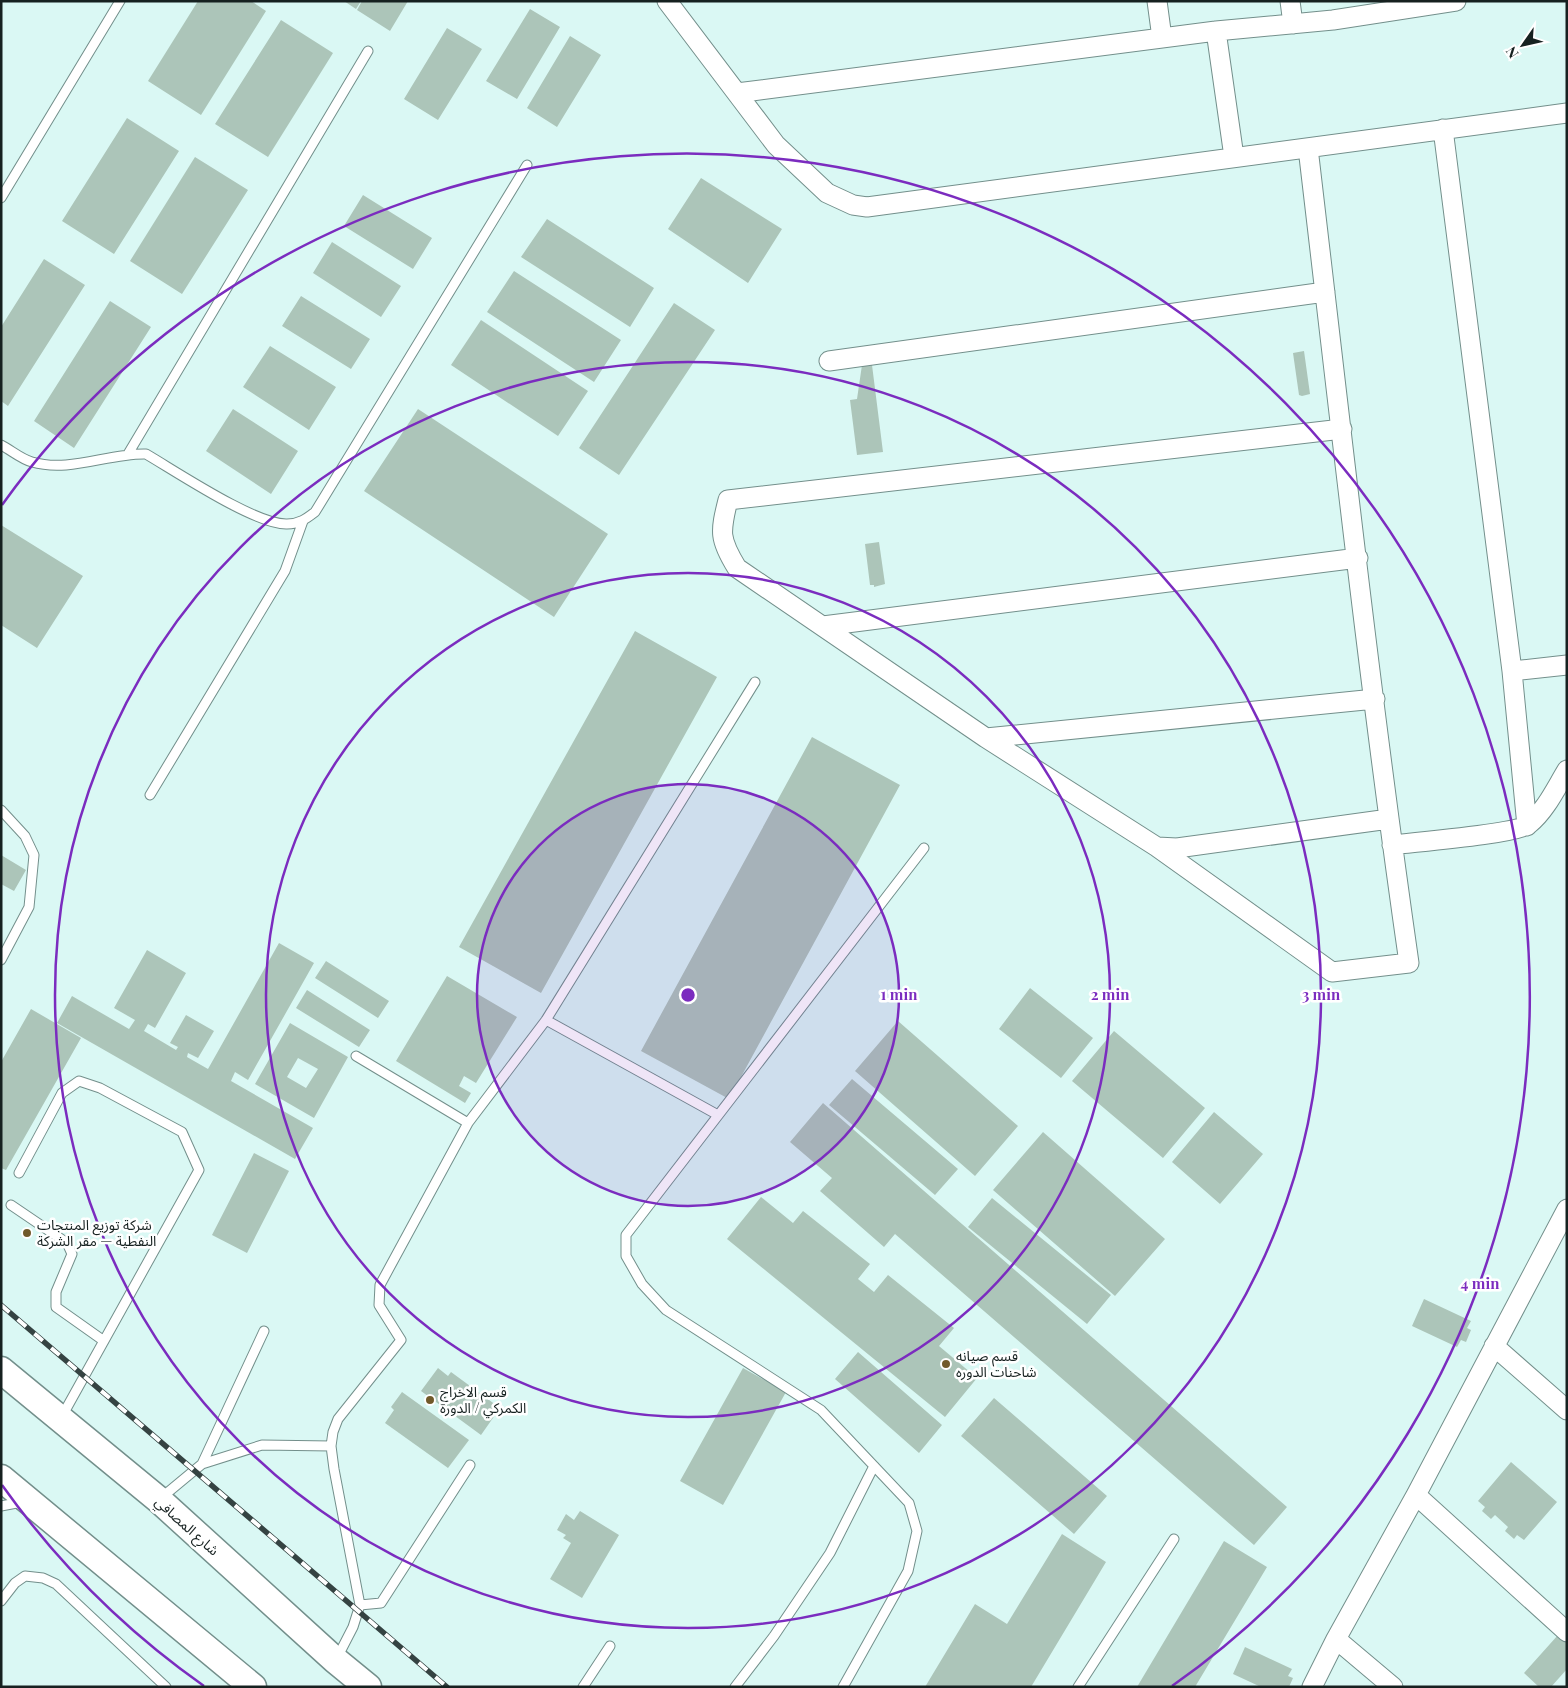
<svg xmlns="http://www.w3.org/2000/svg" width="1568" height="1688" viewBox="0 0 1568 1688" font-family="'Playfair Display','Noto Sans Arabic',serif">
	<rect width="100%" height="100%" fill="#daf8f4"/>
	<path fill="#acc5b9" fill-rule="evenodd" d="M198,1H251L266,11L201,115L148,81Z
		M344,1H361L356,9Z
		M362,1H408L390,31L357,10Z
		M530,9L560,27L517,99L486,81Z
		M281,20L333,53L268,157L215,124Z
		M447,28L482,49L438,120L404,99Z
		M570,36L601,55L557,127L527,108Z
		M127,118L179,151L114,254L62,221Z
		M195,157L248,190L182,294L130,261Z
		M701,178L782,229L748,283L668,229Z
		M363,195L432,238L413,269L344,226Z
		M547,219L654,288L630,327L521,257Z
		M332,242L401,286L381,317L313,273Z
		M44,259L85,285L8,406L1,401V327Z
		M514,271L621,340L594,382L487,312Z
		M301,296L370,339L351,369L282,326Z
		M110,301L151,327L74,448L34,421Z
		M674,303L715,330L619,475L579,448Z
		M481,320L588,391L558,436L451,365Z
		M270,346L336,387L309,430L243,387Z
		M1304,351L1310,394L1302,396L1299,395L1293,353Z
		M862,365H872L883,452L857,455L850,400L857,399Z
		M233,409L298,451L271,494L206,451Z
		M418,409L608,534L554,617L364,491Z
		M1,525L83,576L37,648L1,625Z
		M879,542L885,584L874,587V585H870L865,544Z
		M635,631L717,677L541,993L459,947Z
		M812,737L900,785L729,1099L641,1051Z
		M1,855L26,870L14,891L1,884Z
		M279,943L314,963L248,1080L235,1072L231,1081L313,1128L295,1159L57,1023L72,996L129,1029L135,1020L114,1008L147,950L186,973L155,1028L148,1024L144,1031L176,1050L178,1047L170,1043L186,1015L214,1031L198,1058L188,1053L187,1057L208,1069Z
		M326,961L389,1001L378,1018L315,978Z
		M447,976L517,1017L476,1083L464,1076L459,1086L471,1093L465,1103L396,1061Z
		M1030,988L1093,1038L1061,1078L999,1029Z
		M307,990L370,1030L359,1047L296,1008Z
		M31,1009L81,1038L6,1170L1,1168V1062Z
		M898,1021L1018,1126L975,1176L855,1071Z
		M290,1023L348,1057L314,1118L255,1084ZM298,1058L318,1069L306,1088L287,1077Z
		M1114,1031L1205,1108L1163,1158L1072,1081Z
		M852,1079L958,1169L935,1195L829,1105Z
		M823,1103L1287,1507L1254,1545L895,1234L884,1247L820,1191L832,1178L790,1142Z
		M1214,1112L1263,1154L1220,1204L1172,1162Z
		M1043,1132L1165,1239L1115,1296L993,1190Z
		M254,1153L289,1171L247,1253L212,1235Z
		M761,1197L793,1223L803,1211L870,1264L858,1279L874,1292L888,1275L954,1328L939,1346L977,1378L945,1417L727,1239Z
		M992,1198L1111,1295L1087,1324L968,1227Z
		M1424,1299L1471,1321L1467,1328L1471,1330L1466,1342L1461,1340L1457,1347L1412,1326Z
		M858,1352L942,1425L919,1453L835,1379Z
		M438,1368L448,1376L451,1372L500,1408L481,1435L421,1391Z
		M743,1368L786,1392L723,1505L680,1481Z
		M402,1392L469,1440L448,1468L385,1423L394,1410L391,1407Z
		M994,1398L1107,1496L1074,1534L961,1436Z
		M1511,1462L1557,1502L1524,1540L1517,1535L1514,1539L1505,1531L1508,1527L1495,1515L1491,1519L1482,1511L1485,1507L1478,1501Z
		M580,1511L619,1535L582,1598L550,1579L571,1543L563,1538L566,1535L557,1530L566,1514L574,1520Z
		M1062,1534L1106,1562L1031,1687H925L975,1604L1007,1624Z
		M1224,1541L1267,1567L1195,1687H1137Z
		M1558,1635L1564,1641L1567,1637V1669L1551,1687H1539L1524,1673Z
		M1245,1647L1292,1669L1288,1676L1293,1678L1289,1687H1261L1233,1674Z"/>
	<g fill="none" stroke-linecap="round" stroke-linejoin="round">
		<g stroke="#738f8b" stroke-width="11">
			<path id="service" d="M1,198L120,1
				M1,445C11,450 21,459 32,462C70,473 108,453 146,454C177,472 256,525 287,524C299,524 306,519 315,512L527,165
				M128,454L368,51
				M150,795L285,571L303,521
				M1,810L25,836L34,855L29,907L1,960
				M546,1020L718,1115
				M356,1056L468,1123
				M19,1173L62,1093L79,1081L100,1088L182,1132L199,1170L61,1418
				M11,1205L67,1243L72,1254L56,1292V1307L104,1341
				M202,1464L264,1331
				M161,1498L202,1464L262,1445L331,1446
				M1,1506L22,1502
				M1,1601L15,1583L25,1576L43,1578L56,1584L166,1687
				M360,1605L381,1603L470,1465
				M337,1658L353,1627L360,1605L334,1469L331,1446L333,1432L338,1419L401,1340L379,1305L380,1285L468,1123L546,1020L755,682
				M583,1687L610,1646
				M735,1687L774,1636L830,1553L874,1466
				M843,1687L908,1571L917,1531L909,1503L821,1410L666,1310L642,1284L626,1256V1235L924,848
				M1078,1687L1174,1539"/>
		</g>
		<g stroke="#738f8b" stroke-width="21">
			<path id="minor" d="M667,1L776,145L827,193L853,205L867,207L1567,113
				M1157,1L1162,38
				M1290,1L1293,24
				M1216,31L1234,157
				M737,93L1216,31L1333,20L1456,1
				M1443,129L1512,671L1527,826
				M1308,148C1340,419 1370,692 1409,963L1332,972L1157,847L986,738L737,568C719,539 720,532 728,500L1342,429
				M829,361L1325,292
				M823,626L1358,558
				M1512,671L1567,665
				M986,738L1375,699
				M1392,845C1415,842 1517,834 1529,824C1546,810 1556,788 1567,770
				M1157,847L1177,848L1389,819
				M1494,1346L1567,1410
				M1416,1495L1567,1632
				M1336,1639L1393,1687
				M1312,1687L1336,1639L1416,1495L1567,1209"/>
		</g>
		<g stroke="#738f8b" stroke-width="29">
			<path id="secondary" d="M1,1370L159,1500L335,1660L368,1687
				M1,1478L253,1687"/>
		</g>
		<use href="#service" stroke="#fff" stroke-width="9"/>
		<use href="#minor" stroke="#fff" stroke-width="19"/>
		<use href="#secondary" stroke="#fff" stroke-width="26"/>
		<g stroke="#354342" stroke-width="5.5">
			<path id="rail" d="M1,1305L447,1687"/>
		</g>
		<use href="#rail" stroke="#fff" stroke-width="4" stroke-dasharray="11" stroke-linecap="butt"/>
	</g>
	<circle cx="688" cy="995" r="211" fill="#7b2cbf" fill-opacity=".12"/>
	<g fill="none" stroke="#7b2cbf" stroke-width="2.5">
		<circle cx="688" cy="995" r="211"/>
		<circle cx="688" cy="995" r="422"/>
		<circle cx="688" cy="995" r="633"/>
		<path d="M204 1686A843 843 0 0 1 2 1485M2 505A843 843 0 1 1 1172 1686"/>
	</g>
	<g fill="#715a2a" stroke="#fff" stroke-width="2">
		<circle cx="27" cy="1233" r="5"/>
		<circle cx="946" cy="1364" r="5"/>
		<circle cx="430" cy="1400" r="5"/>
	</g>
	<g text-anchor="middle" stroke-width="5" stroke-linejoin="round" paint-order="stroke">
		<g font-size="14" fill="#162120" stroke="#fff" text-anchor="start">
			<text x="37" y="1230">شركة توزيع المنتجات<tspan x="37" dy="16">النفطية — مقر الشركة</tspan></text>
			<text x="956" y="1361">قسم صيانه<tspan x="956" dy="16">شاحنات الدوره</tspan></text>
			<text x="440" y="1397">قسم الاخراج<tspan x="440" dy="16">الكمركي / الدورة</tspan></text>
		</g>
		<g font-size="14" fill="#162120" stroke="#fff">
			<text transform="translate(187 1526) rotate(42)" y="5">شارع المصافي</text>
		</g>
	</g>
	<circle cx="688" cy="995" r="8" fill="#7b2cbf" stroke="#fff" stroke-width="2.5"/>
	<g font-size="15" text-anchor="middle" font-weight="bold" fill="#7b2cbf" stroke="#fff" stroke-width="5" stroke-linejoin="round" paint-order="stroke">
		<text x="899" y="1000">1 min</text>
		<text x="1110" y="1000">2 min</text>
		<text x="1321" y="1000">3 min</text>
		<text x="1480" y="1289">4 min</text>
	</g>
	<rect width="1568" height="1688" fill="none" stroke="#162120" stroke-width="5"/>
	<g transform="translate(1523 45) rotate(236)" stroke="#ffffff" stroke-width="4" paint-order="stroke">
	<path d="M0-4L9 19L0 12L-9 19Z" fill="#162120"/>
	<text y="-8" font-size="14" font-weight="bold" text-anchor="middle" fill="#162120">N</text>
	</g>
</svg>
